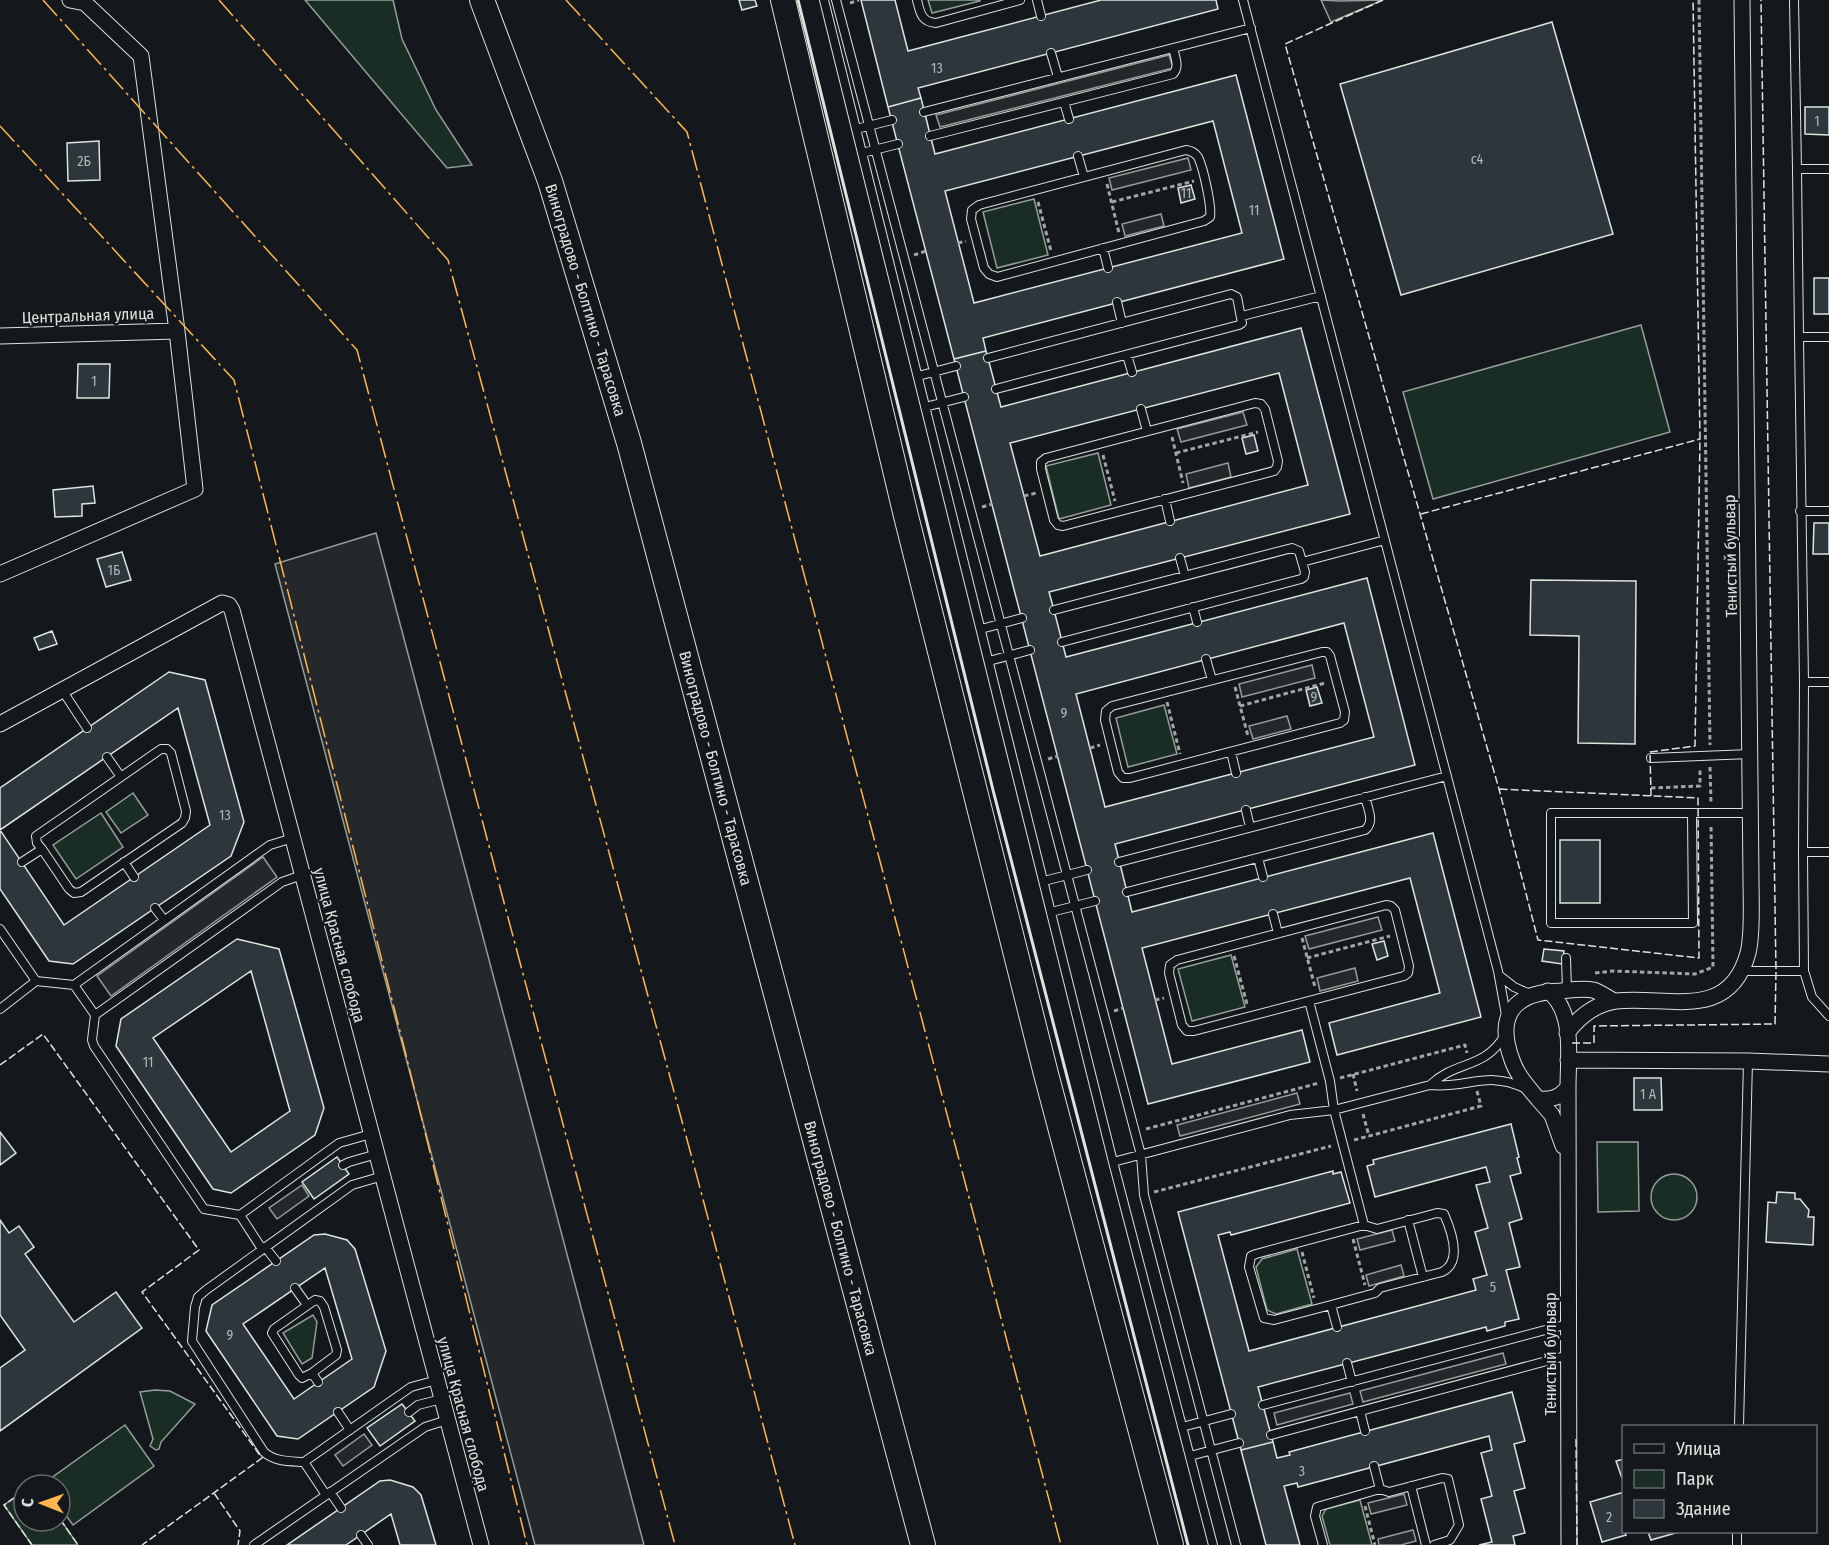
<svg xmlns="http://www.w3.org/2000/svg" width="1829" height="1545" viewBox="0 0 1829 1545" font-family="'Fira Sans Condensed',sans-serif">
	<rect width="100%" height="100%" fill="#14181c"/>
	<path fill="#1a2d24" stroke="#939e99" stroke-width="1.5" d="M305,0H393L402,39L436,110L472,165L447,168Z
		M928,0H980V1L932,13Z
		M1034,199L1048,255L997,268L983,212Z
		M1641,325L1670,432L1433,499L1403,392Z
		M1098,453L1111,505L1059,519L1046,466Z
		M1164,705L1177,754L1128,767L1116,718Z
		M133,793L148,815L121,833L106,812Z
		M101,813L123,847L76,879L53,845Z
		M1231,955L1245,1007L1192,1021L1178,969Z
		M1597,1142H1638L1639,1211L1598,1212Z
		M1651 1197a23 23 0 1 1 46 0a23 23 0 1 1-46 0Z
		M1297,1249L1312,1304L1276,1314L1267,1310L1256,1267L1262,1259Z
		M313,1315L317,1322L312,1358L302,1364L283,1333Z
		M155,1390L170,1391L195,1404L161,1442L159,1449L156,1450L150,1446L153,1439L140,1392Z
		M125,1425L154,1466L73,1525L60,1507V1485L43,1484Z
		M24,1491V1521H60V1519L78,1545H32L4,1505Z
		M1360,1500L1372,1545H1330L1322,1516L1326,1509Z"/>
	<path fill="#24282b" stroke="#939e99" stroke-width="1.5" d="M1321,0L1340,1L1383,0L1331,22Z
		M1169,55L1173,68L940,127L936,115Z
		M1188,158L1191,170L1112,190L1109,178Z
		M1161,214L1164,226L1125,236L1122,224Z
		M1243,412L1247,425L1181,442L1177,429Z
		M1228,463L1231,477L1189,488L1186,474Z
		M376,533L644,1545H535L275,564Z
		M1312,665L1315,678L1242,697L1239,684Z
		M1287,716L1291,729L1253,739L1249,726Z
		M263,857L277,877L111,996L97,976Z
		M1378,917L1382,930L1309,949L1305,936Z
		M1355,968L1358,981L1320,991L1317,978Z
		M1297,1093L1300,1104L1180,1136L1177,1125Z
		M302,1185L309,1196L277,1219L269,1208Z
		M1392,1230L1395,1241L1360,1250L1357,1239Z
		M1401,1265L1404,1276L1369,1286L1366,1275Z
		M1503,1353L1506,1364L1363,1402L1360,1391Z
		M1350,1393L1353,1404L1277,1425L1274,1413Z
		M364,1434L372,1445L343,1466L335,1455Z
		M1404,1494L1407,1505L1371,1514L1368,1503Z
		M1413,1530L1416,1541L1401,1545H1379L1378,1539Z"/>
	<path fill="#2c363c" stroke="#d8e6dc" stroke-width="1.5" fill-rule="evenodd" d="M739,0H755L757,6L742,10Z
		M861,0H895L908,51L1101,0H1216L1218,9L918,88L921,98L888,107Z
		M1552,22L1613,234L1401,295L1340,84Z
		M1236,75L1284,259L983,338L986,351L954,359L888,107L921,98L935,154ZM1213,121L1242,233L974,303L945,191Z
		M1805,107H1829V135L1805,134Z
		M99,141L100,180L68,181L67,143Z
		M1191,185L1195,199L1181,203L1178,188Z
		M1814,278H1829V314H1814Z
		M1301,328L1350,514L1049,592L1054,610L1066,657L1367,578L1415,765L1115,844L1132,912L1433,833L1481,1017L1337,1055L1329,1023L1440,993L1410,878L1142,948L1172,1064L1302,1030L1310,1062L1148,1104L954,359L986,351L1001,407ZM1279,373L1308,485L1040,556L1010,443ZM1344,623L1374,737L1105,807L1076,694Z
		M78,364H110L109,398H77Z
		M1254,435L1258,451L1246,454L1242,438Z
		M93,486L95,503L82,504V516L55,517L53,490Z
		M1814,523H1829V554H1813Z
		M122,552L131,580L106,587L97,559Z
		M1531,580L1636,581L1635,744L1578,743L1579,636L1530,635Z
		M52,631L57,644L39,650L34,638Z
		M169,672L205,680L244,822L231,856L73,964L49,961L0,889V830L64,925L210,825L178,708L0,830V788Z
		M1317,687L1322,703L1310,706L1306,690Z
		M1560,840H1600V903H1560Z
		M237,939L279,949L324,1108L315,1135L231,1193L213,1189L116,1046L121,1019ZM251,971L290,1111L231,1152L153,1038Z
		M1384,941L1388,956L1377,960L1372,944Z
		M1544,949L1564,951L1562,964L1542,961Z
		M1634,1078H1661L1662,1110H1634Z
		M1511,1124L1519,1157L1517,1158L1521,1173L1510,1176L1522,1219L1509,1223L1520,1267L1506,1270L1519,1319L1505,1322V1326L1487,1331L1486,1327L1258,1387L1273,1442L1241,1450L1178,1212L1333,1171V1174L1341,1172L1350,1203L1231,1235L1230,1232L1218,1235L1249,1351L1421,1305L1476,1290L1473,1279L1487,1275L1475,1232L1488,1228L1476,1185L1490,1182L1486,1167L1375,1197L1367,1166L1374,1164L1373,1160Z
		M0,1132L16,1153L0,1165Z
		M337,1157L349,1174L314,1199L302,1182Z
		M1777,1192L1795,1193V1199H1800L1809,1210L1808,1217H1814L1813,1245L1766,1242L1768,1202L1776,1203Z
		M0,1220L9,1233L19,1226L34,1247L25,1254L74,1322L116,1292L142,1328L0,1431V1368L25,1350L0,1315Z
		M325,1234L347,1240L355,1249L386,1351L374,1387L298,1439L277,1436L206,1331L212,1305L314,1235ZM325,1268L352,1359L294,1399L243,1324Z
		M1512,1392L1525,1441L1514,1444L1525,1488L1514,1491L1525,1533L1513,1536L1515,1545H1479L1492,1542L1481,1499L1492,1496L1481,1453L1492,1450L1489,1436L1298,1487L1297,1483L1284,1486L1300,1545H1266L1241,1450L1273,1442L1277,1458L1290,1455L1289,1452Z
		M402,1404L415,1421L380,1446L367,1428Z
		M1624,1459V1484L1616,1461Z
		M390,1480L413,1487L421,1495L436,1545H400L391,1514L346,1545H287L380,1481Z
		M1624,1492V1532L1626,1535L1602,1542L1590,1502Z
		M1648,1532H1679L1651,1540Z"/>
	<g fill="none" stroke-linecap="round" stroke-linejoin="round">
		<g stroke="#d8e6dc" stroke-width="10">
			<path id="service" d="M824,0L1113,1162L1213,1545
				M836,0L1141,1155L1144,1195L1236,1545
				M917,0C920,12 921,22 936,23L1020,0
				M1037,0L1041,16
				M1243,0L1498,971L1506,1015
				M1794,0L1797,169H1829
				M1051,53L1058,77
				M1064,102L1069,119
				M924,112L1251,28
				M856,129L892,120
				M930,136L1173,74C1180,67 1175,57 1173,48
				M1186,150C1191,151 1195,152 1198,157C1203,167 1212,206 1210,217L1204,221L997,277L989,274L984,268L971,219L972,210L979,205Z
				M862,153L898,144
				M1078,156L1084,177
				M1797,169L1799,337
				M1103,248L1108,268
				M1117,302L1122,323
				M1242,316L1321,296
				M1127,355L1132,372
				M988,358L1231,294L1237,297L1242,323L1239,325L996,389
				M918,376L956,366
				M1255,403L1261,404L1265,409L1278,461L1277,467L1274,471L1063,526L1058,525L1054,520L1041,469V462L1046,458Z
				M925,407L964,397
				M1141,409L1147,431
				M1165,499L1170,521
				M1800,511H1829
				M1180,558L1185,576
				M1302,562L1385,540
				M1193,607L1197,622
				M1054,610L1292,548L1299,551L1305,572L1304,577L1301,579L1062,642
				M981,629L1022,618
				M1322,652H1327L1330,656L1345,712L1344,720L1340,723L1130,778H1123L1118,772L1105,720L1106,711L1112,706Z
				M1206,659L1212,680
				M989,661L1030,650
				M1804,682L1799,337H1829
				M62,690L87,728
				M161,749H167L171,753L186,811L185,818L182,823L81,892L74,893L69,889L42,849L37,843L36,836Z
				M1231,752L1236,773
				M107,757L121,777
				M1651,758L1750,754
				M1246,810L1250,827
				M1692,813L1693,923H1551V813H1751
				M1803,852L1804,682H1829
				M1829,852H1803L1804,971L1812,997L1829,1016
				M1258,858L1263,877
				M22,862L42,849
				M124,862L134,877
				M1119,862L1447,776
				M1044,881L1087,870
				M1127,892L1365,830C1375,822 1368,809 1365,797
				M1386,905L1391,906L1395,910L1409,966L1408,973L1404,976L1194,1031H1187L1182,1025L1169,973L1170,965L1177,960Z
				M155,908L164,920
				M1051,912L1095,901
				M1273,914L1278,933
				M0,929L36,981L74,985L270,845L293,838
				M1566,958L1567,990
				M1740,971H1804
				M1500,976L1514,987L1530,994
				M74,985L95,1015L92,1040L94,1046L204,1209L240,1215L339,1143L371,1134
				M1309,1001L1330,1081L1334,1110L1364,1225L1256,1254L1251,1256L1249,1267L1264,1318L1274,1320L1331,1305L1337,1327
				M0,1009L36,981
				M95,1015L282,882L302,875
				M1430,1085C1456,1060 1484,1070 1505,1035
				M1113,1162L1290,1115L1334,1110L1430,1085C1466,1089 1487,1070 1524,1088
				M343,1165L349,1162L377,1154
				M383,1176L352,1185L206,1290L198,1297L195,1307L192,1341L264,1452C275,1462 290,1461 304,1462L411,1387L437,1380
				M240,1215L262,1249
				M1408,1220L1423,1277
				M265,1247L276,1261
				M295,1288L307,1305
				M1331,1305L1375,1293L1380,1288L1442,1272C1463,1262 1451,1230 1444,1214L1437,1213L1377,1229L1364,1225
				M1347,1363L1352,1382
				M312,1373L302,1378L299,1375L272,1333L274,1329L315,1300L320,1301L324,1307L337,1350L336,1355L312,1373L318,1382
				M1263,1405L1568,1324
				M1360,1411L1365,1431
				M338,1412L350,1430
				M409,1412L418,1405L442,1399
				M1739,1426L1748,1061
				M1182,1427L1231,1414
				M1271,1435L1569,1355
				M1190,1456L1239,1443
				M304,1462L326,1495
				M1411,1486L1426,1545
				M1380,1489L1389,1492L1442,1478L1448,1479L1459,1525L1450,1540L1434,1545
				M330,1492L341,1508
				M361,1535L368,1545
				M254,1545L425,1427L447,1420
				M1323,1545L1315,1516L1317,1507L1380,1489L1374,1466
				M1737,1545V1532"/>
		</g>
		<g stroke="#d8e6dc" stroke-width="17">
			<path id="minor" d="M70,0L85,3
				M0,336L177,331
				M0,574L195,489L177,331L141,56L85,3V0
				M0,724L222,603L229,605L232,610L481,1545
				M1548,991C1575,1011 1568,1057 1568,1087C1560,1098 1551,1100 1538,1099C1528,1087 1517,1075 1512,1060C1495,1014 1515,992 1561,991C1570,990 1584,988 1593,990C1600,992 1608,998 1614,1001
				M1567,1033C1579,1017 1595,1004 1616,1001C1667,995 1729,1023 1748,953C1753,933 1751,901 1751,880L1742,0
				M1568,1060L1748,1061L1829,1064
				M1568,1087L1569,1545
				M1538,1099L1552,1115L1563,1146"/>
		</g>
		<g stroke="#d8e6dc" stroke-width="26">
			<path id="primary" d="M482,0L550,181L629,443L923,1545
				M783,0L906,516L1046,1074L1171,1545"/>
		</g>
		<path stroke="#9da8a2" stroke-width="3" stroke-dasharray="4.5 3" stroke-linecap="butt" d="M1699,0L1710,745
			M850,3L859,0
			M1107,184L1119,233
			M1038,202L1051,251
			M1112,202L1194,181
			M958,243L966,241
			M914,255L926,251
			M1172,437L1183,483
			M1176,453L1258,432
			M1103,455L1115,501
			M1024,496L1036,493
			M982,507L992,504
			M1235,687L1248,736
			M1167,702L1180,754
			M1240,706L1325,683
			M1090,748L1100,745
			M1048,759L1058,756
			M1710,767L1711,802
			M1651,788L1700,786V768
			M1302,938L1315,987
			M1234,956L1247,1004
			M1307,958L1390,936
			M1595,973L1613,971L1695,974L1713,967L1711,824
			M1155,1000L1164,998
			M1114,1011L1123,1008
			M1353,1074L1357,1091
			M1340,1078L1465,1045L1467,1053
			M1363,1114L1369,1136
			M1146,1129L1319,1083
			M1354,1140L1481,1106L1477,1091
			M1154,1192L1331,1146
			M1353,1239L1365,1285
			M1302,1252L1314,1298
			M1365,1506L1375,1545"/>
		<use href="#service" stroke="#14181c" stroke-width="8"/>
		<use href="#minor" stroke="#14181c" stroke-width="15"/>
		<use href="#primary" stroke="#14181c" stroke-width="24"/>
		<path stroke="#d8e6dc" stroke-width="1.5" stroke-dasharray="8 3" stroke-linecap="butt" d="M1383,0L1285,44L1499,789L1538,940L1699,958L1698,798L1499,789
			M1421,514L1700,439
			M1651,796L1650,752L1695,746L1700,439L1693,0
			M1572,1043H1594V1026L1775,1024L1776,971L1761,0
			M0,1065L43,1034L199,1250L142,1292L262,1458L142,1545
			M1576,1439L1577,1545
			M33,1485H36
			M24,1491L4,1505L32,1545
			M214,1493L240,1531L238,1545
			M60,1519L78,1545"/>
		<path stroke="#d8e6dc" stroke-width="3" d="M798,0L993,790L1188,1545"/>
		<path stroke="#ffb74d" stroke-width="1.5" stroke-dasharray="21 4.5 3 4.5" stroke-linecap="butt" d="M43,0L357,350L675,1545
			M219,0L448,260L692,1158L795,1545
			M566,0L687,132L1061,1545
			M0,126L234,380L404,1047L527,1545"/>
	</g>
	<g text-anchor="middle" stroke-width="4.5" stroke-linejoin="round" paint-order="stroke">
		<g font-size="14" fill="#adbab4">
			<text x="937" y="73">13</text>
			<text x="1817" y="126">1</text>
			<text x="1477" y="164">с4</text>
			<text x="84" y="166">2Б</text>
			<text x="1186" y="198">11</text>
			<text x="1254" y="215">11</text>
			<text x="94" y="386">1</text>
			<text x="114" y="575">1Б</text>
			<text x="1314" y="702">9</text>
			<text x="1064" y="718">9</text>
			<text x="225" y="820">13</text>
			<text x="148" y="1067">11</text>
			<text x="1648" y="1099">1 А</text>
			<text x="1493" y="1292">5</text>
			<text x="230" y="1340">9</text>
			<text x="1302" y="1476">3</text>
			<text x="1609" y="1522">2</text>
		</g>
		<g font-size="16" fill="#d8e6dc" stroke="#14181c">
			<text transform="translate(586 300) rotate(73)" y="6">Виноградово - Болтино - Тарасовка</text>
			<text transform="translate(88 315) rotate(-2)" y="6">Центральная улица</text>
			<text transform="translate(1730 556) rotate(-91)" y="6">Тенистый бульвар</text>
			<text transform="translate(716 768) rotate(75)" y="6">Виноградово - Болтино - Тарасовка</text>
			<text transform="translate(340 945) rotate(75)" y="6">улица Красная слобода</text>
			<text transform="translate(841 1238) rotate(75)" y="6">Виноградово - Болтино - Тарасовка</text>
			<text transform="translate(1550 1354) rotate(-90)" y="6">Тенистый бульвар</text>
			<text transform="translate(464 1414) rotate(75)" y="6">улица Красная слобода</text>
		</g>
	</g>
	<rect x="1622" y="1425" width="195" height="108" fill="#14181c" stroke="#626a69" stroke-width="1.5"/>
	<rect x="1634" y="1444" width="30" height="9" fill="#14181c" stroke="#626a69" stroke-width="1.5"/>
	<text x="1676" y="1455" font-size="18" fill="#d8e6dc">Улица</text>
	<rect x="1634" y="1470" width="30" height="18" fill="#1a2d24" stroke="#626a69" stroke-width="1.5"/>
	<text x="1676" y="1485" font-size="18" fill="#d8e6dc">Парк</text>
	<rect x="1634" y="1500" width="30" height="18" fill="#2c363c" stroke="#626a69" stroke-width="1.5"/>
	<text x="1676" y="1515" font-size="18" fill="#d8e6dc">Здание</text>
	<g transform="translate(42 1503) rotate(271)"><circle r="28" fill="#14181c" stroke="#626a69" stroke-width="1.5"/>
	<path d="M0-4.5L10 22L0 15L-10 22Z" fill="#ffb74d"/>
	<text y="-9" font-size="16" font-weight="bold" text-anchor="middle" fill="#d8e6dc">С</text>
	</g>
</svg>
